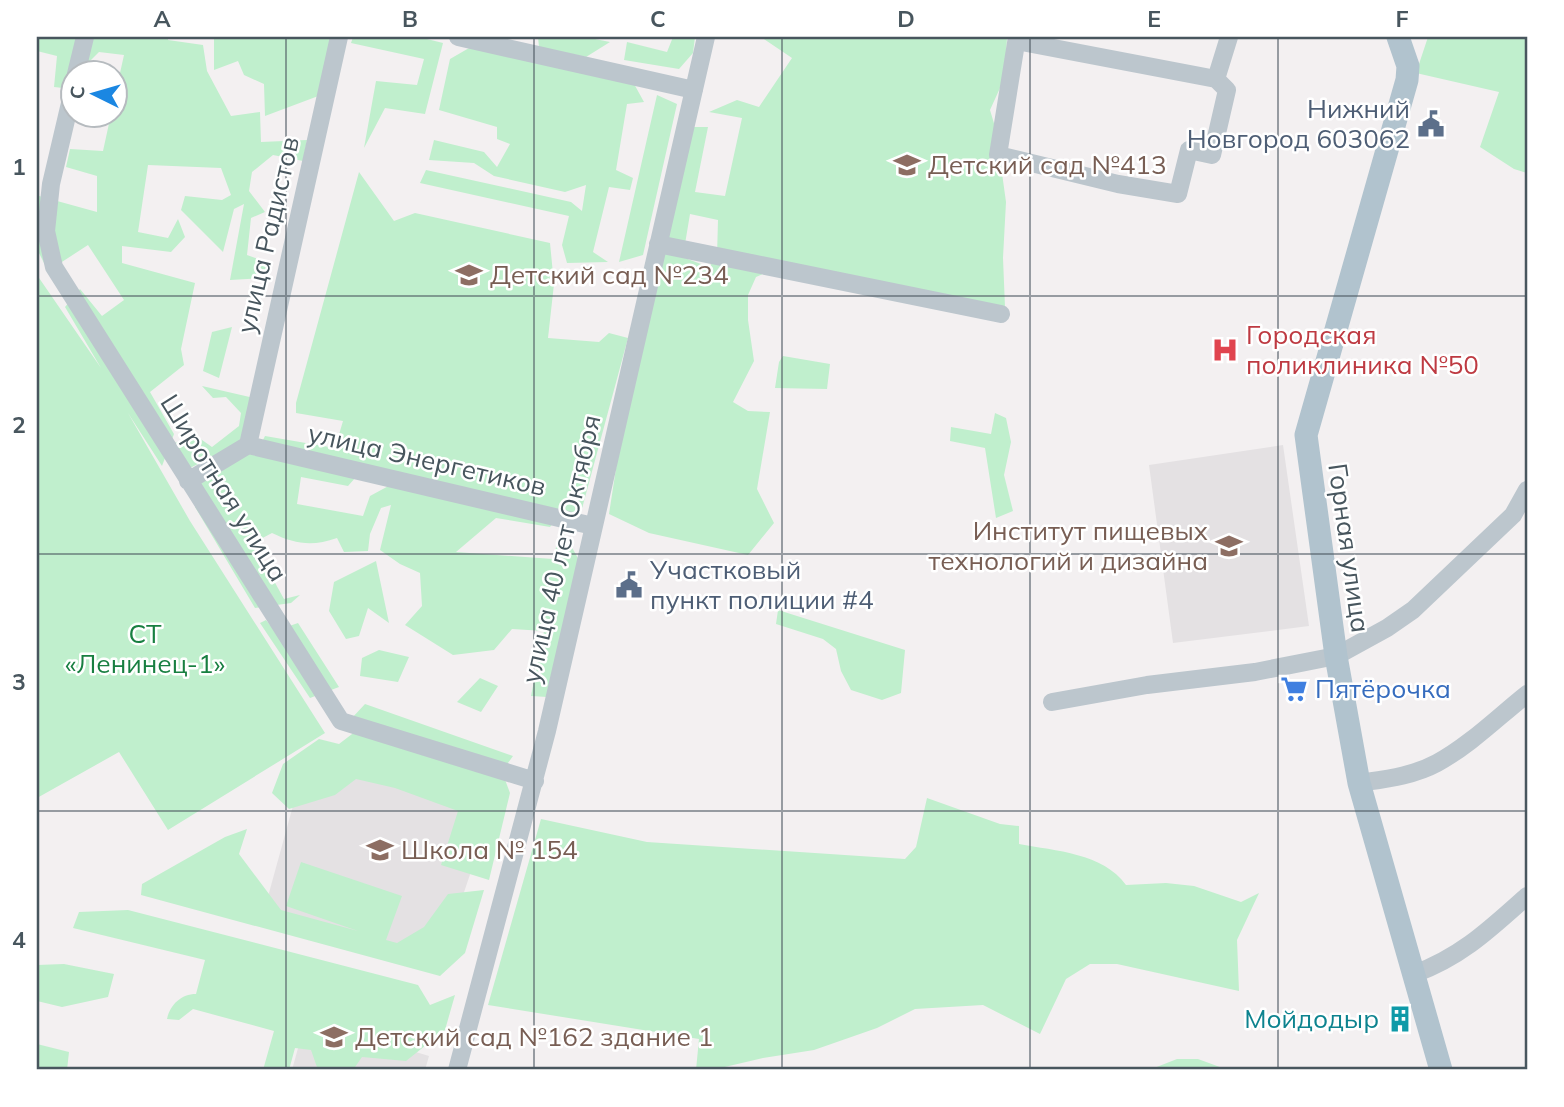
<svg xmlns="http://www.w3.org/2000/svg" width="1564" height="1107" viewBox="0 0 1564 1107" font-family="Mulish,sans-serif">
	<rect width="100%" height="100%" fill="#f3f0f1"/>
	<path fill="#e4e1e3" d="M1283,445L1309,626L1173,643L1149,465Z
		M302,773L499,789L441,960L264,911Z
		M306,1019L429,1056L425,1070H292Z"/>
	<path fill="#c0efcd" d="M37,37H168V40L203,45L207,71L231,116L260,112L261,142L307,140L303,161L273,155L252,172L249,191L265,212L251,218L247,255L270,263L267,278L230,280L244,204L234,209L223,252L181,210L185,196L222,200L231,195L221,168L148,165L138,232L168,238L178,219L185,237L171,252L122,246V263L195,283L181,349L184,365L150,392L174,434L162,466L128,413L190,521L325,733L168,830L119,752L37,798V275L101,368L65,307L80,289L102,316L124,300L88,245L48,271L37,249L39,196L97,212V176L66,167L70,149L103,151L110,119L101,116H116V91L124,55L99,52L63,88L54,87L57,56L37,51Z
		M214,37H334L321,95L265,116L264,84L244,75L238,61L214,70Z
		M353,37H419L443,43L425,114L385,108L364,148L376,81L417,85L424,59L351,43Z
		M538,37H585L610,42L586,57L539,47Z
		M673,37H695L693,53L679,69L624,60L627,42L667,52Z
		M761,37H1007L1005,77L990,110L996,130L1006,202L1003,258L1005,307L770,271L756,277L748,295V320L754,361L733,402L748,411L770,412L757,489L774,523L748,555L649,533L609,514L617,462L661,249L709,267L717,256L718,220L690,214L685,244L663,241L688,127H708L695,192L725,196L742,118L709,112L737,100L759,107L792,58Z
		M1428,37H1527V173L1514,169L1480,147L1499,92L1416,73Z
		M476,44L633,82L644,102L627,104L616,170L633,178L630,190L609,187L593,252L608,262L567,263L562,245L569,216L420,183L426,170L571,202L582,211L586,185L565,192L494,176L474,163L429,160L434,140L484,152L497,167L510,144L497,139V127L439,110L450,59Z
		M657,95L677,104L643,255L619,262Z
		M359,172L394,221L415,213L550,243L554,284L548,338L599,342L609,333L628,338L580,516L261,444L265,436L335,448L343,421L296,413V403Z
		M232,327L219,378L203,371L212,332Z
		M783,356L830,364L827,389L775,388L779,362Z
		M202,386L254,398L244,441L188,469L172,444L195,435L212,447L239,426L241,413L226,397L213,398Z
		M995,413L1006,418L1011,442L1004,475L1013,511L996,518L985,448L950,441L951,427L991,434Z
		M245,453L356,477L348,486L301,477L297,504L363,516L370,496L394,483L554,522L550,527L496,518L456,552L553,559L561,528L579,560L547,697L531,696L544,631L512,629L494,650L453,655L405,625L422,606L420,573L400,564L380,550L391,505L381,508L370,534L368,551L344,552L337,538C312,547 295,544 272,533L253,543L284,599L300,595L291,603L255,608L195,507L197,481Z
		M376,561L389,623L368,608L359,636L346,639L329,611L334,582Z
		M778,610L905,650L901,693L882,700L851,690L841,671L836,649L823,639L776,624Z
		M266,620L275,631L298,623L339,687L310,698L260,623Z
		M379,650L409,657L398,682L360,676L362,658Z
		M480,678L498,686L481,712L457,702Z
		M365,704L513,756L505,767L351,719Z
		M356,731L504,777L510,793L489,880L441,865L458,811L395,788L356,779L335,795L289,809L272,793L283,764L319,739L339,744Z
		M927,798L1000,824L1019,826V844C1056,851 1103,853 1126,885L1166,883L1194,886L1241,902L1259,893L1237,940L1239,991L1117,964H1090L1066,979L1040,1034L983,1005L915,1009L877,1028L814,1050L763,1058L712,1070H696L699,1039L488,1005L541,819L647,842L905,859L916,847Z
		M247,829L239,854L281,910L358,931L286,906L301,862L402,896L386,940L397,943L424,927L448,894L484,890L465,953L440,976L141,895L142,884L225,837Z
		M128,910L418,985L430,1005L455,995L445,1030L406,1061L362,1057L353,1070H318L311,1050L295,1048L289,1070H263L274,1031L193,1009L179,1020L167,1019C170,1005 181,994 196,994L205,960L73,928L79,912Z
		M64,964L114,974L108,997L62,1007L37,1001V965Z
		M37,1044L69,1052L67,1070H37Z
		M1177,1059H1198L1228,1070H1149Z"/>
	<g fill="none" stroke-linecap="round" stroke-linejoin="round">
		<path stroke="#bcc6cd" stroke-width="18" d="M458,37L694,90
			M1017,37L998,155L1118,184L1178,194L1189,150L1212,155L1227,90L1216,79
			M1017,41L1216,79
			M76,74L85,37
			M1216,79L1229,37
			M74,86L51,184L46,231L54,267L341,721L535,781
			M658,244L1001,314
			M248,445L339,37
			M248,445L593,526
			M188,481L248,445
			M1052,702L1147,685L1255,672L1336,656L1387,628L1413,610L1513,515L1527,490
			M1359,783C1385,779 1413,776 1437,763C1470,745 1498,717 1527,694
			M1414,974C1461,957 1490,929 1527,896
			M457,1070L547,731L706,37"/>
		<path stroke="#b1c3ce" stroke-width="23" d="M1398,37L1408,66L1407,80L1306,435L1336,656L1359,783L1441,1070"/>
	</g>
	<path fill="none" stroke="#48565e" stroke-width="2" stroke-opacity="0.55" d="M286,37V1070M534,37V1070M782,37V1070M1030,37V1070M1278,37V1070M37,296H1527M37,554H1527M37,811H1527"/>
	<defs>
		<g id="civic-bare" transform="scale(2.1)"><path d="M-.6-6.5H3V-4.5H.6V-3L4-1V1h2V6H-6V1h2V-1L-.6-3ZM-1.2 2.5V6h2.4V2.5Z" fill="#5c6f8a" stroke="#fff" stroke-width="2.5" paint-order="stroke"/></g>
		<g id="school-bare" transform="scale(2.1)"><path d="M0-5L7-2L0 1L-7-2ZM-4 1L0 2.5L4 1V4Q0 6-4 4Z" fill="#8d6e63" stroke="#fff" stroke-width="2.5" paint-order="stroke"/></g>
		<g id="hospital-bare" transform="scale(2.1)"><path d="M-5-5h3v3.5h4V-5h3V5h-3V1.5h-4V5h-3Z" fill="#e0444e" stroke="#fff" stroke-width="2.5" paint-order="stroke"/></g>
		<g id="university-bare" transform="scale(2.1)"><path d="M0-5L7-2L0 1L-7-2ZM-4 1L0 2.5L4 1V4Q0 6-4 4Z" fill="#8d6e63" stroke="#fff" stroke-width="2.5" paint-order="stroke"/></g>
		<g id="supermarket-bare" transform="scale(2.1)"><path d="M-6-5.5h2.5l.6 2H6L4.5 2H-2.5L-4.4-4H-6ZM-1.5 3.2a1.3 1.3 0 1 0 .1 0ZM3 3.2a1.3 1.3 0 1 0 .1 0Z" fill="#3f7fe0" stroke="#fff" stroke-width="2.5" paint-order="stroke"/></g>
		<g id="building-bare" transform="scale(2.1)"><path d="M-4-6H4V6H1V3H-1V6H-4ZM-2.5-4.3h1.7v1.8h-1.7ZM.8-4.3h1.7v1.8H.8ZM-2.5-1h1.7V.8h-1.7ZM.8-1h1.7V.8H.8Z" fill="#0f9aa8" stroke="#fff" stroke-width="2.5" paint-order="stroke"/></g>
	</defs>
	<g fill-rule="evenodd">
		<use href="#civic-bare" x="1431" y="124"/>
		<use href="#school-bare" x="907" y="165"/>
		<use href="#school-bare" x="469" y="275"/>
		<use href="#hospital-bare" x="1225" y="350"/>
		<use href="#university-bare" x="1229" y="546"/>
		<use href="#civic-bare" x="629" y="585"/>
		<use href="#supermarket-bare" x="1294" y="689"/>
		<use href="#school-bare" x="380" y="850"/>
		<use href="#building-bare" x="1400" y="1019"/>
		<use href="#school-bare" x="334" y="1037"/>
	</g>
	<g text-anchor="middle" stroke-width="5" stroke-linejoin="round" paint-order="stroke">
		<g font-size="26" fill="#4e5e75" stroke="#fff" text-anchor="end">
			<text x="1410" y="118">Нижний<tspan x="1410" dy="30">Новгород 603062</tspan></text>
			<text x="650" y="579" text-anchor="start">Участковый<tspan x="650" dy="30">пункт полиции #4</tspan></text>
		</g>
		<g font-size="26" fill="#785e54" stroke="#fff" text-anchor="start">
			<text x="928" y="174">Детский сад №413</text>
			<text x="490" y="284">Детский сад №234</text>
			<text x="1208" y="540" text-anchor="end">Институт пищевых<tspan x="1208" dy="30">технологий и дизайна</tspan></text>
			<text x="401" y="859">Школа № 154</text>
			<text x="355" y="1046">Детский сад №162 здание 1</text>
		</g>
		<g font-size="26" fill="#48565e" stroke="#fff">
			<text transform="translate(268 235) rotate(-77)" y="9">улица Радистов</text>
			<text transform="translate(427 460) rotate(13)" y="9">улица Энергетиков</text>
			<text transform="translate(224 488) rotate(58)" y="9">Широтная улица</text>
			<text transform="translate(1349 548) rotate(82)" y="9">Горная улица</text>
			<text transform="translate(561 549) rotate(-77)" y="9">улица 40 лет Октября</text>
		</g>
		<g font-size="26" fill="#be3a42" stroke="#fff" text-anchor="start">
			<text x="1246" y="344">Городская<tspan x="1246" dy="30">поликлиника №50</tspan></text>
		</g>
		<g font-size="26" fill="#187f41" stroke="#fff">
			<text x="145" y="643">СТ<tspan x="145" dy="30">«Ленинец-1»</tspan></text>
		</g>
		<g font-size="26" fill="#366cbe" stroke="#fff" text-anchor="start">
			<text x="1315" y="698">Пятёрочка</text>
		</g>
		<g font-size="26" fill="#0d838f" stroke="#fff" text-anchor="end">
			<text x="1379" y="1028">Мойдодыр</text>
		</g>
	</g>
	<rect width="1564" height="1107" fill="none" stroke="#ffffff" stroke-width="77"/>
	<g transform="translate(94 94) rotate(275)"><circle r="33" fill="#ffffff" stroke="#b6bbbf" stroke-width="2"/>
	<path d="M0-5L12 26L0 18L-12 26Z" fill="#1b87e2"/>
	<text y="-10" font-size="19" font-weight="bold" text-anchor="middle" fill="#48565e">С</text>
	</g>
	<rect x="38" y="38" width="1488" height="1030" fill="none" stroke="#48565e" stroke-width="2.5"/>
	<g font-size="23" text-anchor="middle" font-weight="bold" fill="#48565e">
		<text x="162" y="27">A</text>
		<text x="410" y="27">B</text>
		<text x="658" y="27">C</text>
		<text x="906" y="27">D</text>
		<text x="1154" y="27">E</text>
		<text x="1402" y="27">F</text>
		<text x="19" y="175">1</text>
		<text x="19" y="433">2</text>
		<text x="19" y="690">3</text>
		<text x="19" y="948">4</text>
	</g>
</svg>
